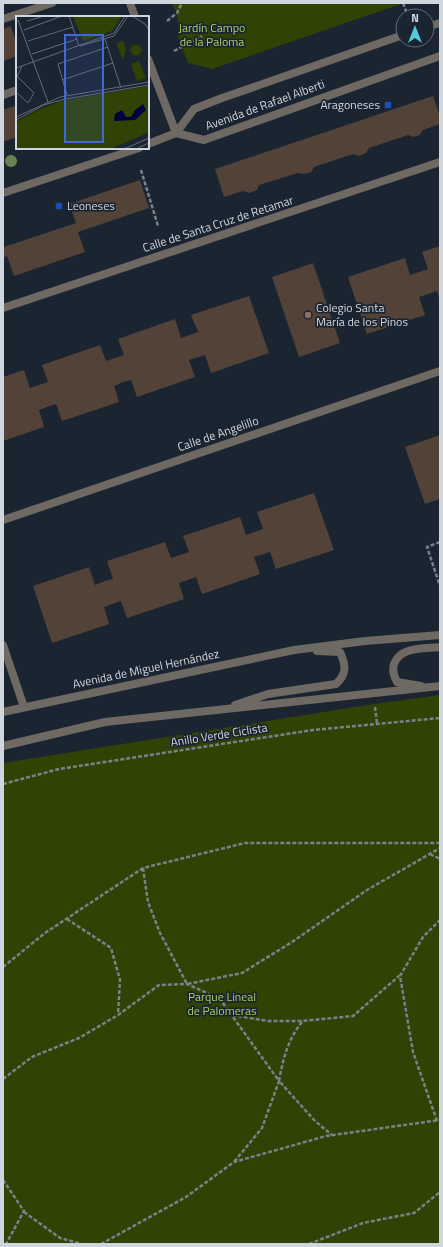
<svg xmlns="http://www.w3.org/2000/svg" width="443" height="1247" viewBox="0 0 443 1247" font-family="'Titillium Web',sans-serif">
	<rect width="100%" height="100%" fill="#1b2431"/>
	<path fill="#304304" d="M171,3H404L212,69L188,63L179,40L177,13Z
		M440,695V1244H3V763L374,704Z"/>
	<path fill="#524238" d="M11,26L17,46V56L3,61V29Z
		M433,96L440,116V124L423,130L420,135L413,137L408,135L369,148L366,153L359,156L353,154L314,167L311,172L304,174L298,173L259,185L257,190L249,193L243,191L224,197L215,169Z
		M17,105V137L3,142V110Z
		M140,180L149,208L78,232L85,252L14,276L7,256L3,258V244L4,247L76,223L69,204Z
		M440,246V301L437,291L419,297L425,315L367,334L348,277L405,258L410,275L428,269L422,252Z
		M313,263L340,343L299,357L272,277Z
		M249,296L269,353L211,373L205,355L189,360L195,377L137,397L131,380L123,382L114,386L119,402L62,421L56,404L47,407L39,410L44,427L3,441V377L24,370L30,388L48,382L42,365L100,345L106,361L124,355L118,339L175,319L181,338L198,332L191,315Z
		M440,435V499L425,504L405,447Z
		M314,493L334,550L276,569L270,552L254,557L260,574L202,594L196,577L179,583L184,599L127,618L121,601L104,607L109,624L52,643L33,586L89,567L95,585L105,581L113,579L107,561L165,542L171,558L189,552L183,536L240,517L246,535L263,529L257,512Z"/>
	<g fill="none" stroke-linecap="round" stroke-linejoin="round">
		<path stroke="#79818b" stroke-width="2.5" stroke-dasharray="4 2" stroke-linecap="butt" d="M403,3L408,16
			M167,21L177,13L182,3
			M174,51L202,36
			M141,170L158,226
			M440,542L427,547L440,586
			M375,707L377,724
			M3,784L59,769L313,730L440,718
			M430,854L440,859
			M143,868L148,902L160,933L187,984L242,973L292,942L367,890L440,848
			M67,919L111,948L120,980L118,1014
			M3,967L45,933L143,868L245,843H440
			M232,1015L268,1021H302L353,1016L399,976
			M302,1022C288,1039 283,1059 279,1081L315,1121L332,1135
			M3,1079L32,1057L79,1038L118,1015L159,985L187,984L220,999L279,1081L262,1128L234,1162
			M437,1121L413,1052L400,976L423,937L440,920
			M3,1180L24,1211L6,1244
			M24,1212L60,1238L82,1244
			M101,1244L186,1197L234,1162L326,1136L440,1120
			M309,1244L363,1223L414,1213L440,1192"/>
		<path stroke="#6e6a63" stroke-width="8" d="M3,19L52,3"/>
		<path stroke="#6e6a63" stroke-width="8" d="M130,3L135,17
			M427,27L440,23
			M148,59L176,133
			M3,95L17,90
			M176,133L204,140L440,56
			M148,144L176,133L194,109L222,98L403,35
			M3,193L139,148
			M3,308L440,162
			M3,520L440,371
			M3,645L24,707"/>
		<path stroke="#6e6a63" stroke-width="8" d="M421,686L397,682C394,676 392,671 394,664C401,646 424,649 440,647
			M235,705L268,694L336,684C347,674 346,665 340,652L317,651
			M3,712L294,650L365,641L440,635
			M3,746L105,722L440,686"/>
	</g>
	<circle fill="#68834e" cx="11" cy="161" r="6"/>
	<g fill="#1a4fb4" stroke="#1b2431" stroke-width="1.5">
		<rect x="384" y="101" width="8" height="8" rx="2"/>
		<rect x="55" y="202" width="8" height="8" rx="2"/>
	</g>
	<circle fill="#8d6e63" stroke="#1b2431" stroke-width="1.5" cx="308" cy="315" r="4"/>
	<g text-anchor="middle" stroke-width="3.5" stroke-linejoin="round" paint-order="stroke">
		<g font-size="12" fill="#a7d065" stroke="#1b2431">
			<text x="212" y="32">Jardín Campo<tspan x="212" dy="14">de la Paloma</tspan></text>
			<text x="222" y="1001">Parque Lineal<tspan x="222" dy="14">de Palomeras</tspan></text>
		</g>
		<g font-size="12" fill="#d0d6de" stroke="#1b2431">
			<text transform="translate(265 105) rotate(-20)" y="4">Avenida de Rafael Alberti</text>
			<text transform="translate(218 224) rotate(-18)" y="4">Calle de Santa Cruz de Retamar</text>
			<text transform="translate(218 434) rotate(-19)" y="4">Calle de Angelillo</text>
			<text transform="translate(146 669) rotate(-12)" y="4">Avenida de Miguel Hernández</text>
			<text transform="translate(219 735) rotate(-9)" y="4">Anillo Verde Ciclista</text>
		</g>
		<g font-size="12" fill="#d0d6de" stroke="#1b2431" text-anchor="start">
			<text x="380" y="109" text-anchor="end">Aragoneses</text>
			<text x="67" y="210">Leoneses</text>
			<text x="316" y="312">Colegio Santa<tspan x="316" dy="14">María de los Pinos</tspan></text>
		</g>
	</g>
	<g transform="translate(16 16)">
		<rect width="133" height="133" fill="#1b2431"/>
		<path d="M57,0H106L96,15L67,25ZM107,25L110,33L107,44L100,27ZM114.5 34a5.5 5.5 0 1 1 11 0a5.5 5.5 0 1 1-11 0ZM123,45L130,62L121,65L115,48ZM133,70V116L116,124L93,133H0V106L24,93L49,84Z" fill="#304304"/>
		<path d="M127,88L130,94L119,104L98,105L99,98L106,94L110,101H115L119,94Z" fill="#00013d"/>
		<path fill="none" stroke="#636b76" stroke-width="1" d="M53,0L63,30M116,0L129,8L133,14M2,4L32,86M11,5L28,0M8,14L46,0M89,23L105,72M12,25L57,11M64,30L98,20L112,0M16,38L61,23M0,52L98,17L109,0M0,63L6,50M46,64L97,47M0,76L12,87L18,77L1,60M51,79L42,48L92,31M0,101L44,81L133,66M0,104L28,89L49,83L133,69M108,133L133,122M120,133L133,127"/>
		<path fill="#4169d9" fill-opacity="0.15" stroke="#4169d9" stroke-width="2" d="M49,19H87V126H49Z"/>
		<rect width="133" height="133" fill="none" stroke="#d0d6de" stroke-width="2"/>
	</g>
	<rect width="443" height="1247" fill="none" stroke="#d0d6de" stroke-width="8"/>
	<g transform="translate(415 28)"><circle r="19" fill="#1b2431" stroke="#636b76"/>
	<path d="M0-3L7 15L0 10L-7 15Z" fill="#54cadd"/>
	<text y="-6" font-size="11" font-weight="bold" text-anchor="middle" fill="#d0d6de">N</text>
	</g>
</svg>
